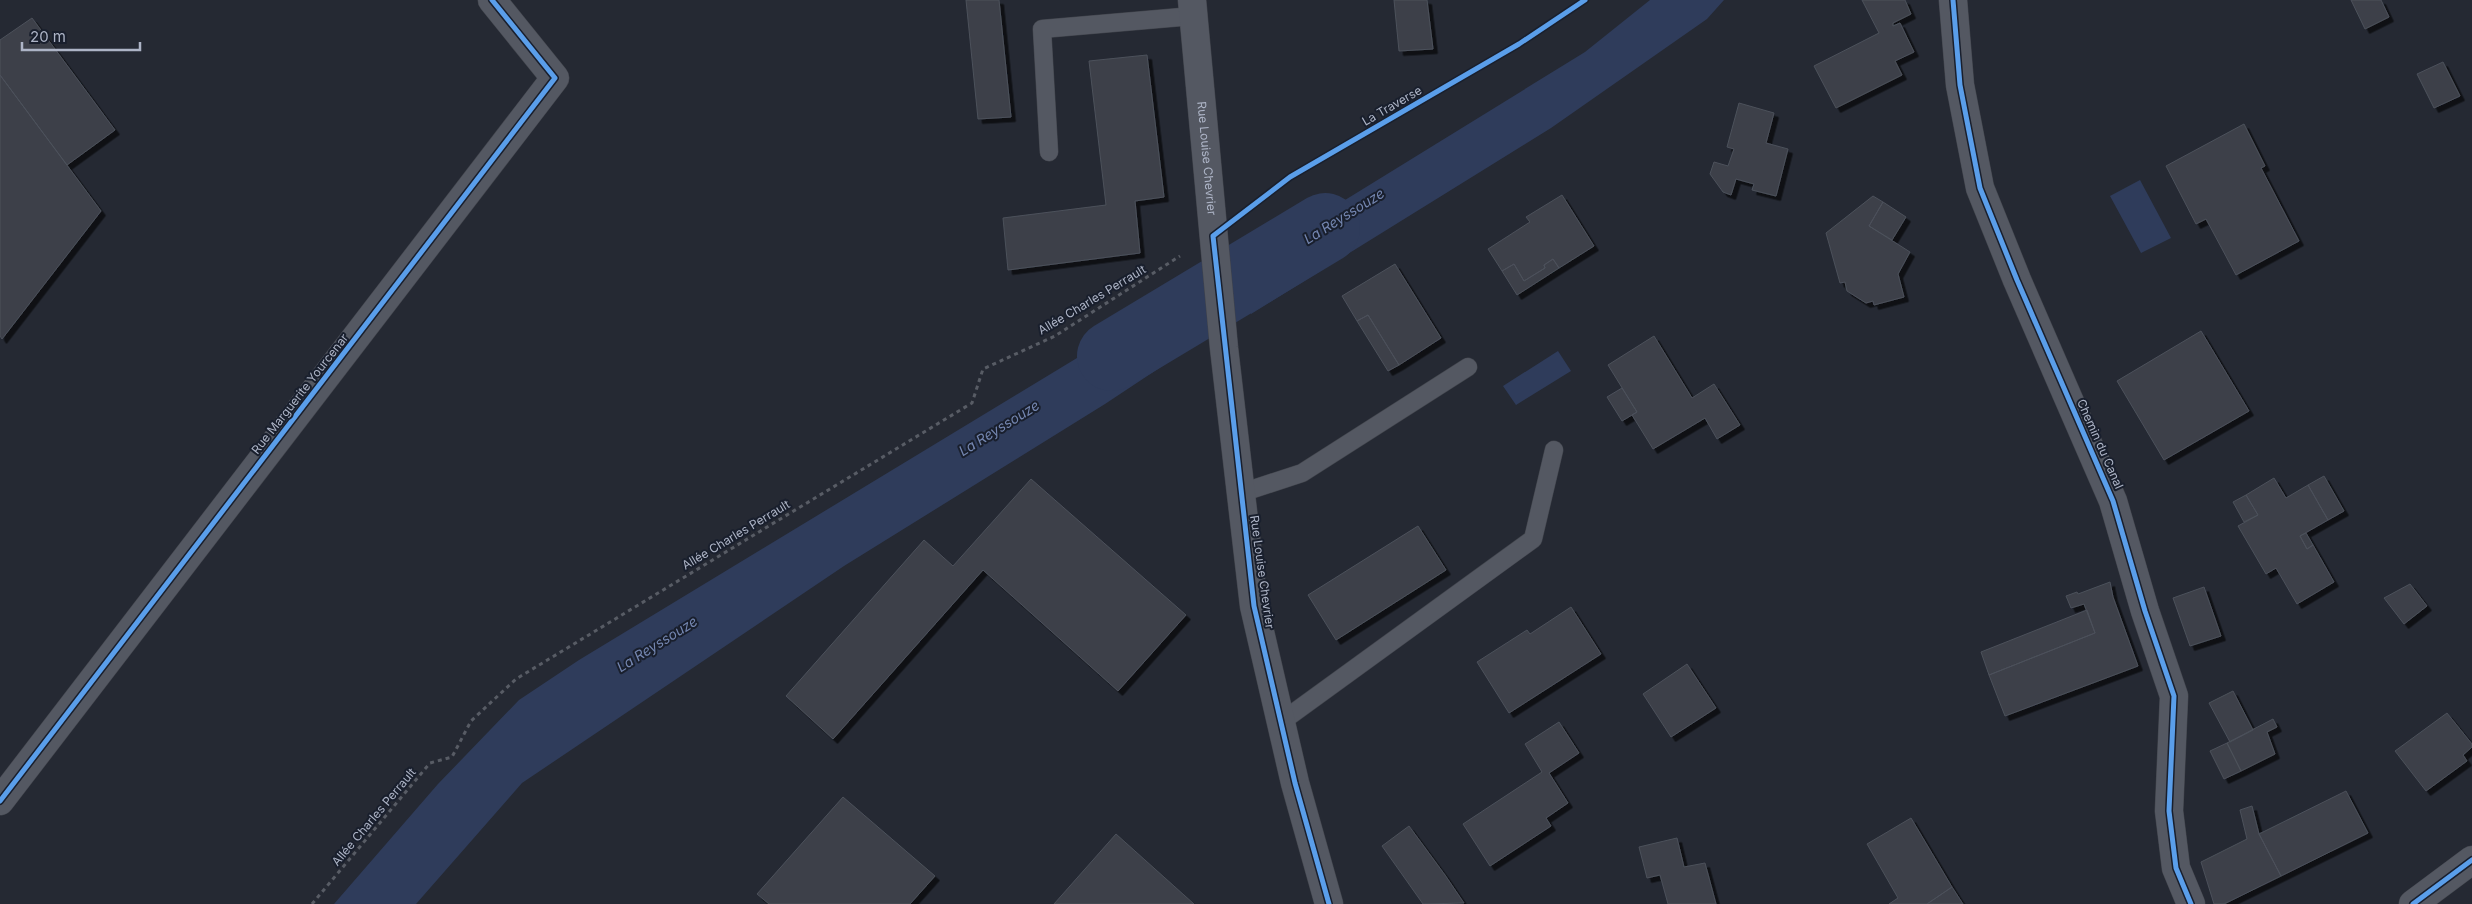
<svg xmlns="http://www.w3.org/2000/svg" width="2472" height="904" viewBox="0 0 2472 904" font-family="Inter,sans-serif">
	<defs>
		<filter id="shadow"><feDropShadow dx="4.5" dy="4.5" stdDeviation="0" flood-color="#0009"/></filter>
	</defs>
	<rect width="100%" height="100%" fill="#252933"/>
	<path fill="#2f3c5b" d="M1650,0H1724L1707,19L1551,128L1251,314L1238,266L1585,52Z
		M2140,180L2171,238L2141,253L2110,196Z
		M1194,287V345L1105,404L844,566L522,783L416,904H334L438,784L519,700L579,660Z
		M1558,351L1571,371L1516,405L1503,386Z"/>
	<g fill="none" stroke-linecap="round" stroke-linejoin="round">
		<path stroke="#2f3c5b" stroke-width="70" d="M1112,356L1325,228"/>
	</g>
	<path fill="#3d4049" stroke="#4c515b" filter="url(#shadow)" d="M966,0H999L1011,117L978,119Z
		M1394,0H1427L1433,49L1399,51Z
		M1862,0H1905L1911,14L1893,23V26L1900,23L1914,52L1895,61L1902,75L1836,108L1814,66L1879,33Z
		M2351,0H2381L2389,17L2365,29Z
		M32,18L115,130L67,165L0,75V40Z
		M1147,55L1164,197L1135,201L1140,253L1008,270L1003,218L1106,205L1089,61Z
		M2443,62L2460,96L2434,108L2417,74Z
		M0,75L101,211L2,339L0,336Z
		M1739,103L1774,113L1766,143L1788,149L1776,196L1752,190L1754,184L1736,179L1731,195L1723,192L1710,174L1714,162L1728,166L1734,149L1727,147Z
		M2244,124L2265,166L2261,168L2299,241L2236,275L2206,219L2196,224L2166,166Z
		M1562,195L1594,246L1559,268L1553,259L1544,265L1545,268L1524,281L1514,264L1502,271L1488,249L1530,222L1526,217Z
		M1873,196L1883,202L1869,226L1910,252L1898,274L1904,297L1874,305L1873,301L1866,303L1847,291L1845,282L1840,283L1826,233Z
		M1883,202L1906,217L1892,240L1869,226Z
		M1553,259L1559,268L1517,295L1502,271L1514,264L1524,281L1545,268L1544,265Z
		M1395,264L1441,338L1399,365L1368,315L1357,321L1342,296Z
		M1368,315L1399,365L1388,371L1357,321Z
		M2201,331L2249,411L2164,460L2117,381Z
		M1654,336L1692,398L1714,384L1740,425L1717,439L1705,418L1653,449L1632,415L1637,412L1608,365Z
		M1622,388L1637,412L1622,421L1607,397Z
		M2324,476L2344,511L2328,520L2308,485Z
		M2274,478L2286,498L2308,485L2328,520L2300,536L2307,549L2313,545L2334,582L2297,604L2276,568L2266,574L2238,526L2258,515L2246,495Z
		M1031,479L1186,615L1118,691L983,570L833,739L786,696L924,540L953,566Z
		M2246,495L2258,515L2244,522L2233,502Z
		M1418,526L1446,570L1336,640L1308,595Z
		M2306,533L2313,545L2307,549L2300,536Z
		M2110,582L2113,597L2138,666L2005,716L1989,675L2095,633L2084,604L2071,608L2066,596L2077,592L2078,594Z
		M2410,584L2427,606L2404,624L2384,598Z
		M2204,587L2221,636L2190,646L2173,598Z
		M1571,607L1601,654L1509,713L1477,662L1527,630L1530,634Z
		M2087,610L2095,633L1989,675L1981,652Z
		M1687,664L1716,708L1671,737L1643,694Z
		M2233,691L2253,730L2230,742L2209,703Z
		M2447,713L2472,744V747L2463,755L2467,761L2426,791L2395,751Z
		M2273,719L2277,727L2267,732L2275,754L2241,771L2227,743Z
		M1559,722L1579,753L1549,773L1568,803L1546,818L1551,826L1490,866L1463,824L1542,772L1525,744Z
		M2227,743L2241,771L2224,779L2210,751Z
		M2346,791L2368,833L2281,876L2259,834Z
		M843,797L935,876L910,904H769L757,894Z
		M2252,806L2259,834L2281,876L2224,904H2214L2201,862L2247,839L2240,810Z
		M1911,818L1952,887L1927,904H1889L1898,898L1867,844Z
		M1409,826L1445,875L1464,903L1423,904L1382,846Z
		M1116,834L1194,904H1054Z
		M1677,838L1684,867L1705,863L1716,904H1668L1660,875L1647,878L1639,847Z
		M1952,887L1963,904H1927Z"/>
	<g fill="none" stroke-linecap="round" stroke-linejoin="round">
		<g stroke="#41444c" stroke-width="19">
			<path id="lane" d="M1049,152L1042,29L1193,16
				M1241,493L1302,473L1468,367
				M1281,722L1533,539L1554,450"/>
		</g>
		<g stroke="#41444c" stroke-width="29">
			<g id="street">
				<path id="s1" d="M1192,0L1224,348L1254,606L1295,783L1329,904"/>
				<path d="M1953,0L1960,85L1980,188L2017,280L2113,501L2145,611L2174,696L2169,811L2176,868L2191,904"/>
				<path d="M0,801L555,78L492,0"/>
				<path d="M2413,904L2472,860"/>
			</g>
		</g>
		<path stroke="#585c65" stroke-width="3" stroke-dasharray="4 4" stroke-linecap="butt" d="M312,904L430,763L452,757L471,721L516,679L972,403L983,369L1055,336L1180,256"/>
		<use href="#lane" stroke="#545862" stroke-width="18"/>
		<use href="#street" stroke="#545862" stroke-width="28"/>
		<g stroke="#191f2d" stroke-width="8">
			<path id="cycleway" d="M1953,0L1960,85L1980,188L2017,280L2113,501L2145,611L2174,696L2169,811L2176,868L2191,904
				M0,801L555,78L492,0
				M1329,904L1295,783L1254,606L1213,236L1290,177L1519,44L1585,0
				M2413,904L2472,860"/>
		</g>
		<use href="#cycleway" stroke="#5a9eea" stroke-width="5"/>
	</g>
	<g text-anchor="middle" stroke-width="4" stroke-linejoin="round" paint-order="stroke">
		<g font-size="12" fill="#adb4c6" stroke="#191f2d">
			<text transform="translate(1392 106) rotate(-30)" y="4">La Traverse</text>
			<text dy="4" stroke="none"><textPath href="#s1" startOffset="159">Rue Louise Chevrier</textPath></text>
			<text transform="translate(1092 300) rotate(-31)" y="4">Allée Charles Perrault</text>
			<text transform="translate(300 394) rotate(-52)" y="4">Rue Marguerite Yourcenar</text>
			<text transform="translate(2100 444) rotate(66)" y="4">Chemin du Canal</text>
			<text transform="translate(736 535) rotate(-31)" y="4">Allée Charles Perrault</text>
			<text transform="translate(1262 572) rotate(82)" y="4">Rue Louise Chevrier</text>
			<text transform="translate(374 817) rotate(-50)" y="4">Allée Charles Perrault</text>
		</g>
		<g font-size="14" font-style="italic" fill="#7486b0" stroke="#191f2d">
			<text transform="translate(1344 216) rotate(-32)" y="5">La Reyssouze</text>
			<text transform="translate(999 428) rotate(-32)" y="5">La Reyssouze</text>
			<text transform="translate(657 644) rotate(-32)" y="5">La Reyssouze</text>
		</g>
	</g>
	<path d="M22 42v8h118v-8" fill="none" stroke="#adb4c6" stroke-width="2.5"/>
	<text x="30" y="42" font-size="15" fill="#adb4c6" stroke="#191f2d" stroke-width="4" paint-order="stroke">20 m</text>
</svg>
